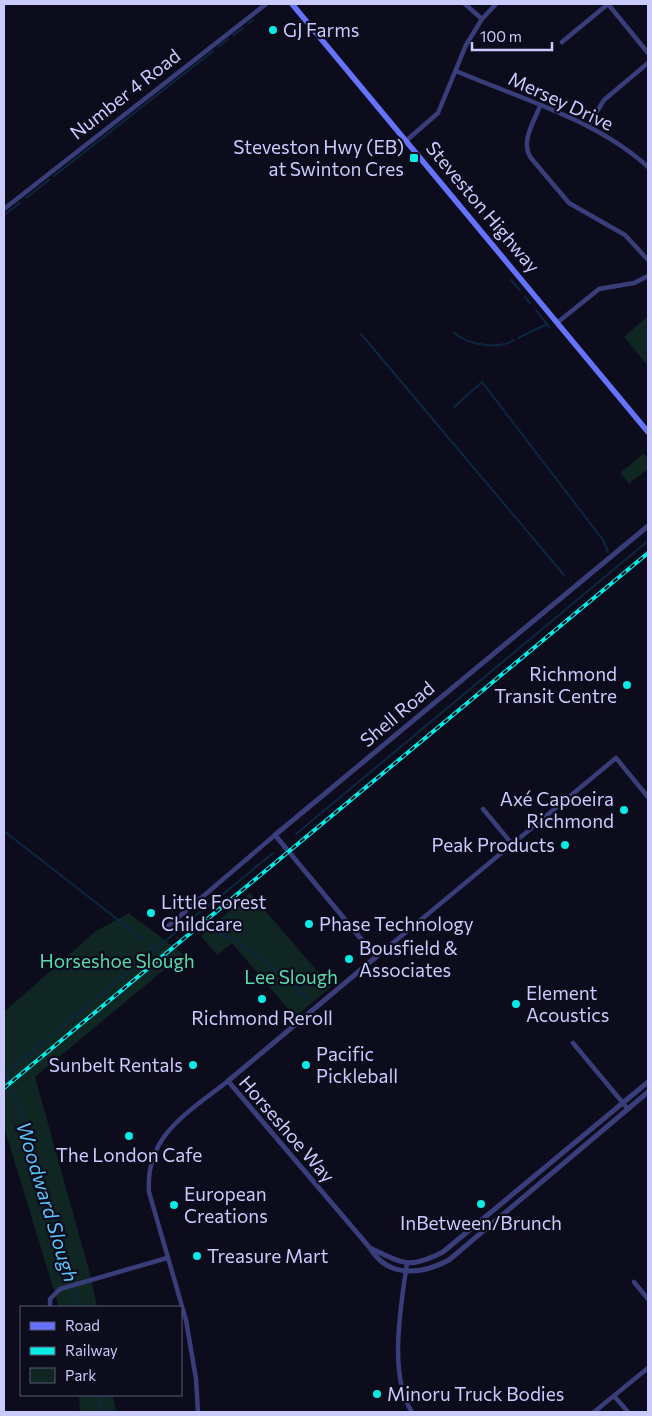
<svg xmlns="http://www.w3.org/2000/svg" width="652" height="1416" viewBox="0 0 652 1416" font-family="Commissioner,sans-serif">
	<rect width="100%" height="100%" fill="#0d0c1d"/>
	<path fill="#0f2623" d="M648,316V366L624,337Z
		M643,454L648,458V469L631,482L630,485L620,473Z
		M250,893L331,987L295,1017L232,943L217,955L201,936Z
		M129,913L183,954L35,1077L90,1274L97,1307H59L4,1127V1012L96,931Z
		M79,1395H113L116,1412H80Z"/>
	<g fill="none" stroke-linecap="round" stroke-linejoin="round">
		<path stroke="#0d2740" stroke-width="2" d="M248,24L253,20
			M233,35L243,28
			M218,47L228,39
			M54,176L213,51
			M26,198L50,179
			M4,215L20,203
			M511,280L520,290
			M525,297L530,303
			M536,310L550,328
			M454,333C468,345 499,350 514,340
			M361,334L564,575
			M518,338L547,324
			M454,407L482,382L603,540L608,552
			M4,831L144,940
			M296,834L648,541
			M217,899L273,853
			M190,921L237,941L292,982L307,999
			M149,945L154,950
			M4,1069L31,1140L79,1307
			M5,1074L211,903
			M99,1395L102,1412"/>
		<path stroke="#393e7a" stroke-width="4.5" d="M465,4L482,19
			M608,4L648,53
			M562,42L608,4
			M456,71C519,98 597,120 648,167
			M540,106C534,122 520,142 531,158L569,203L625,235L648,260
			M588,126L604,100L648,63
			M407,140L438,113L466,45L482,19L496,4
			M4,209L266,4
			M558,322L599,289L634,283L648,276
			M483,809L512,844
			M167,927L275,835
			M376,957L616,758L648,797
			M573,1043L628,1109
			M407,1263C401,1305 388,1376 412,1412
			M634,1282L648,1299
			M50,1307V1299L60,1289L167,1258
			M614,1396L628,1412
			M198,1412L196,1379L186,1320L149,1192C145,1135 189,1112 228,1081
			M594,1412L648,1368"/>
		<path stroke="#393e7a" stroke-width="5" d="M648,526L275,835L376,957L228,1081L370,1248C388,1278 421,1275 449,1260L648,1092
			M370,1248C403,1263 408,1270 443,1252L648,1082"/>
		<path stroke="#6473fa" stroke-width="5.5" d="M292,4L648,432"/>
		<g stroke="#08ebe5" stroke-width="4">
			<path id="rail" d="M4,1088L648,553"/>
		</g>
		<use href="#rail" stroke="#0d0c1d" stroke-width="2" stroke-dasharray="5.5" stroke-linecap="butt"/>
	</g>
	<g fill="#08ebe5" stroke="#0d0c1d" stroke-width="2">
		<circle cx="273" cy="30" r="5"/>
		<rect x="409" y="153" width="10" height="10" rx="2.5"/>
		<circle cx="627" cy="685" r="5"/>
		<circle cx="624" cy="810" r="5"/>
		<circle cx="565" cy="845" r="5"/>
		<circle cx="151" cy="913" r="5"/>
		<circle cx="309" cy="924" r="5"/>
		<circle cx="349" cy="959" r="5"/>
		<circle cx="262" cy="999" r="5"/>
		<circle cx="516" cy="1004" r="5"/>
		<circle cx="193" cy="1065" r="5"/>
		<circle cx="306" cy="1065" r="5"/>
		<circle cx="129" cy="1136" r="5"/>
		<circle cx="481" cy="1204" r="5"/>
		<circle cx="174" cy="1205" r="5"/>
		<circle cx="197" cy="1256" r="5"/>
		<circle cx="377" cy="1394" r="5"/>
	</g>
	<g text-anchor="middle" stroke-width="4.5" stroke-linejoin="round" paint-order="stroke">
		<g font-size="19" fill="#cacafd" stroke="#0d0c1d" text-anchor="start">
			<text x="283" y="37">GJ Farms</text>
			<text x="404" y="154" text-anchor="end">Steveston Hwy (EB)<tspan x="404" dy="22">at Swinton Cres</tspan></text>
			<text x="617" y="681" text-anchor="end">Richmond<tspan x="617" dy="22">Transit Centre</tspan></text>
			<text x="614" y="806" text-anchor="end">Axé Capoeira<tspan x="614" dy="22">Richmond</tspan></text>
			<text x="555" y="852" text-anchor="end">Peak Products</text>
			<text x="161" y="909">Little Forest<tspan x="161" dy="22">Childcare</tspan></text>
			<text x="319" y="931">Phase Technology</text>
			<text x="359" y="955">Bousfield &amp;<tspan x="359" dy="22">Associates</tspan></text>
			<text x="526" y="1000">Element<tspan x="526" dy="22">Acoustics</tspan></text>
			<text x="262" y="1025" text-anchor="middle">Richmond Reroll</text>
			<text x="316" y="1061">Pacific<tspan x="316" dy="22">Pickleball</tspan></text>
			<text x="183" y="1072" text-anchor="end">Sunbelt Rentals</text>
			<text x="129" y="1162" text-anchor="middle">The London Cafe</text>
			<text x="184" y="1201">European<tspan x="184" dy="22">Creations</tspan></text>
			<text x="481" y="1230" text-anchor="middle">InBetween/Brunch</text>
			<text x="207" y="1263">Treasure Mart</text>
			<text x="387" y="1401">Minoru Truck Bodies</text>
		</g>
		<g font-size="19" fill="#cacafd" stroke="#0d0c1d">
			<text transform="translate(125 94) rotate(-38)" y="7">Number 4 Road</text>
			<text transform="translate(561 101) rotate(25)" y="7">Mersey Drive</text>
			<text transform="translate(483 207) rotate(50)" y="7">Steveston Highway</text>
			<text transform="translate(397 714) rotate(-40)" y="7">Shell Road</text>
			<text transform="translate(287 1129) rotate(49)" y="7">Horseshoe Way</text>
		</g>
		<g font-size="19" fill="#59daa9" stroke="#0d0c1d">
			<text x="117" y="968">Horseshoe Slough</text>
			<text x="291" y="984">Lee Slough</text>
		</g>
		<g font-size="20" font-style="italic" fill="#5bc4fa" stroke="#0d0c1d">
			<text transform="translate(47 1202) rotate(73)" y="7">Woodward Slough</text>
		</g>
	</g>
	<rect width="652" height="1416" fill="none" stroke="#cacafd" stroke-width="10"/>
	<rect x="20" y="1306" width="162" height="90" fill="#0d0c1d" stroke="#595877"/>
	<rect x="30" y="1322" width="25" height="8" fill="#6473fa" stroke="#595877"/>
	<text x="65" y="1331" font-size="15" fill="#cacafd">Road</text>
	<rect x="30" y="1347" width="25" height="8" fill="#08ebe5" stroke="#595877"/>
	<text x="65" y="1356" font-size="15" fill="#cacafd">Railway</text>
	<rect x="30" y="1368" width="25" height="15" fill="#0f2623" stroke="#595877"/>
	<text x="65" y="1381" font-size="15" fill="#cacafd">Park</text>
	<path d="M472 42v8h80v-8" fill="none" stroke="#cacafd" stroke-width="2.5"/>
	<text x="480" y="42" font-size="15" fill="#cacafd" stroke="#0d0c1d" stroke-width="4" paint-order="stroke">100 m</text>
</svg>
